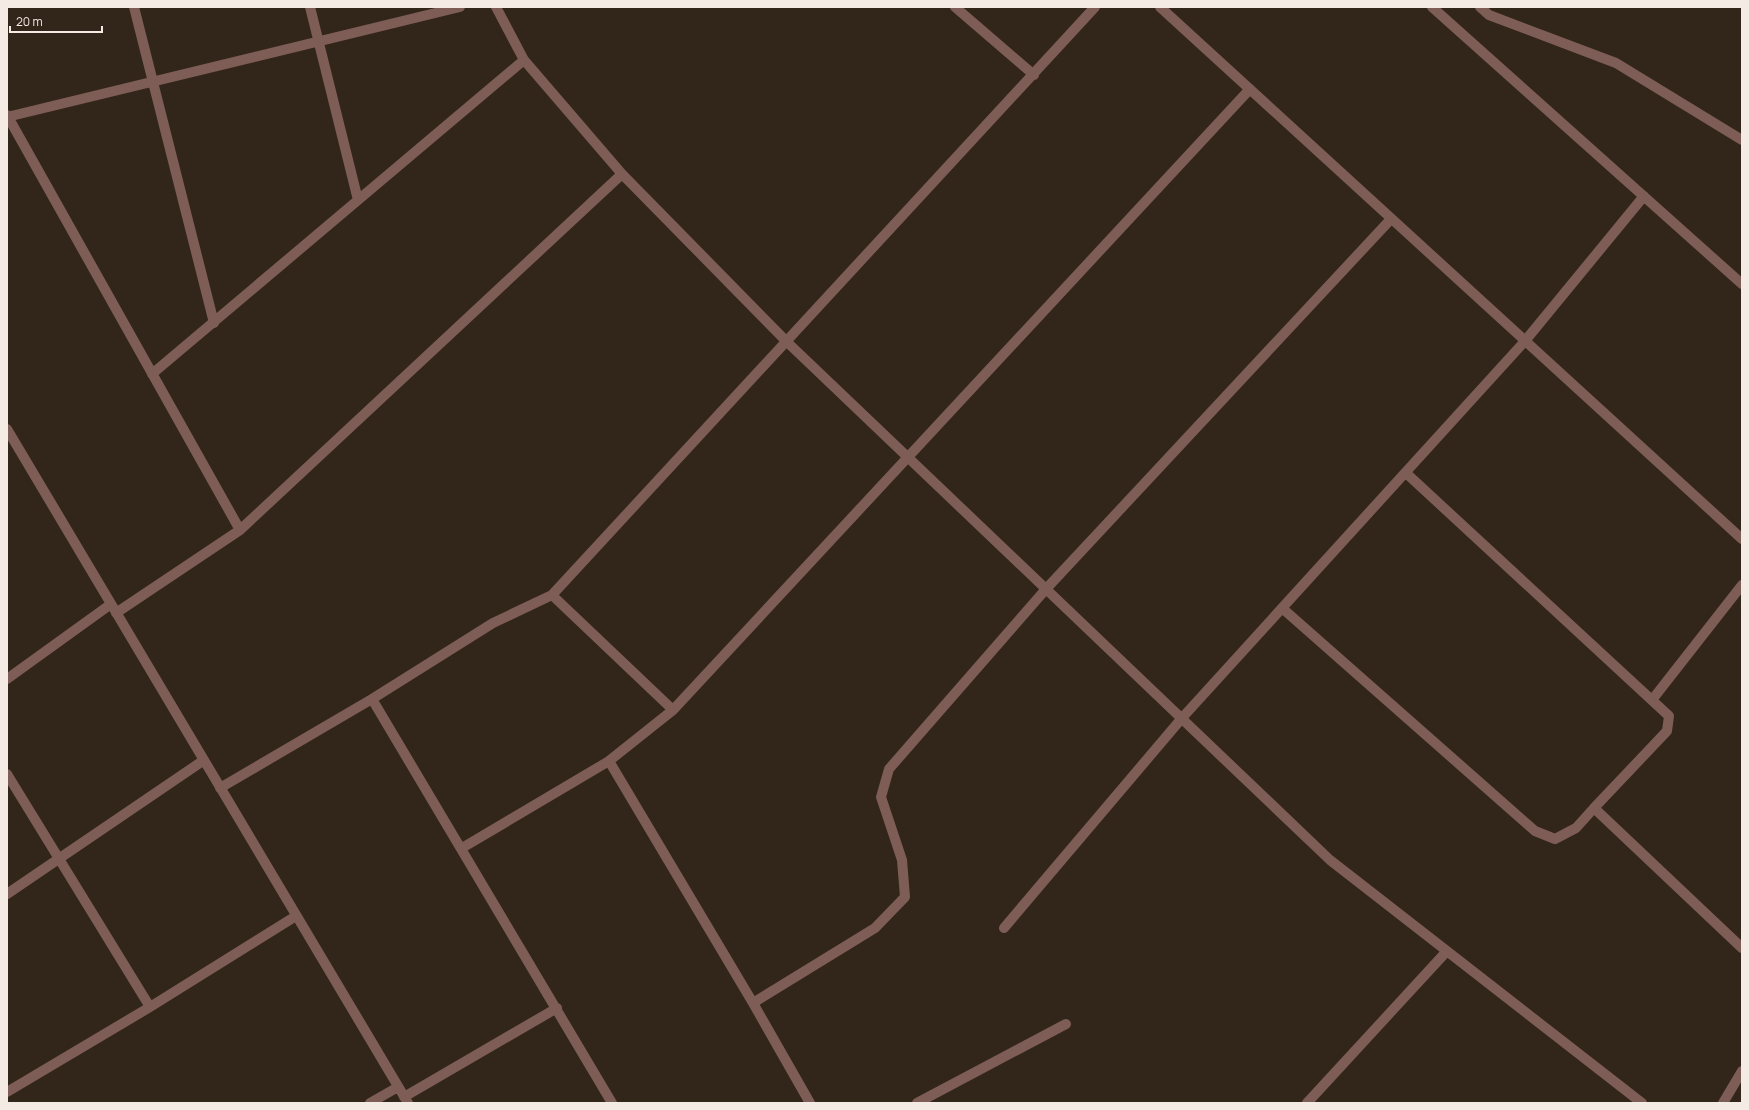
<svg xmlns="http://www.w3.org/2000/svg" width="1749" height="1110" viewBox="0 0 1749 1110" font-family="Manrope,sans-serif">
	<rect width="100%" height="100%" fill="#32251a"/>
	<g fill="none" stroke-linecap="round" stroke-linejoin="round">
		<path stroke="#7e5d56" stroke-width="10" d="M134,7L214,323
			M310,7L358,200
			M496,7L524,60L622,174L787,342L1330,860L1642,1103
			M955,7L1034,75
			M1160,7L1742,539
			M1432,7L1742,284
			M1480,7L1489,15L1616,63L1742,140
			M7,115L240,530
			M7,117L460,7
			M152,374L524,60
			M7,429L408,1103
			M1406,473L1669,716L1667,731L1594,808
			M552,595L673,710
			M1282,608L1535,831L1555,839L1576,828L1594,808L1742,948
			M116,613L240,530L622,174
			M7,679L111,604
			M372,699L612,1103
			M1652,700L1742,585
			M609,761L753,1003L810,1103
			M7,774L150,1007
			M220,788L372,699L493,623L552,595L1095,7
			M462,848L609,761L673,710L1250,89
			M7,894L204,760
			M1004,928L1182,718L1525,341L1644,196
			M753,1003L875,928L905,897L902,860L881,797L889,769L1046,589L1391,219
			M7,1092L150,1007L296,916
			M404,1097L557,1008
			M370,1103L398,1087
			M917,1103L1066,1024
			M1307,1103L1447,951
			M1723,1103L1742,1071"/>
	</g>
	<rect width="1749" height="1110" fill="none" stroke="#f4ebe4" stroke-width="16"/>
	<path d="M10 26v6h92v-6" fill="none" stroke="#f4ebe4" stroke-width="2"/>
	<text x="16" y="26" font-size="12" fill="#f4ebe4" stroke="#32251a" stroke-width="3" paint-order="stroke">20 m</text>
</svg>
